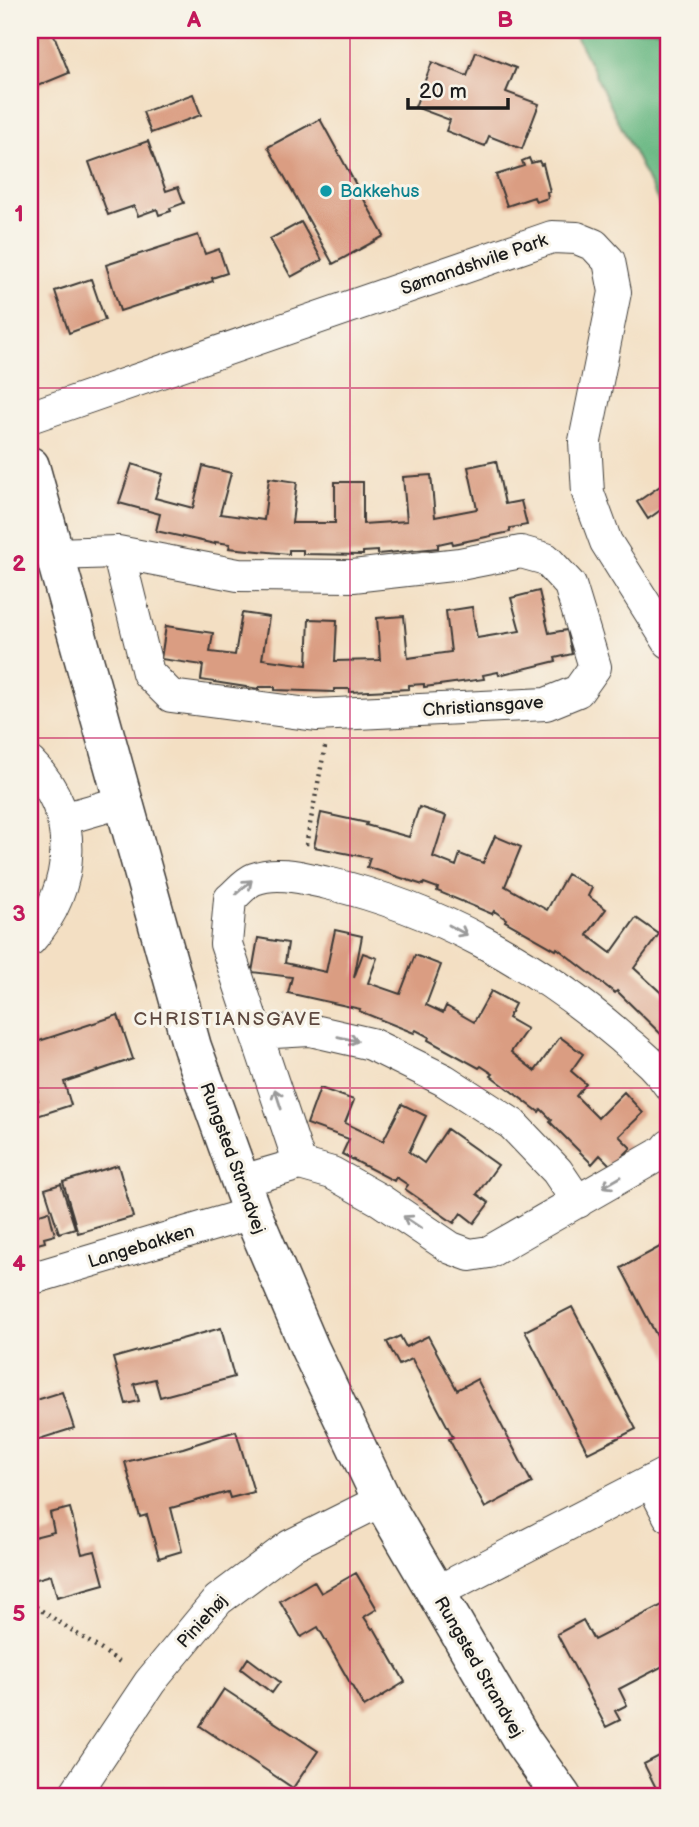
<svg xmlns="http://www.w3.org/2000/svg" width="699" height="1827" viewBox="0 0 699 1827" font-family="'Balsamiq Sans',sans-serif">
	<rect width="100%" height="100%" fill="#f7f3e8"/>
	<filter id="ink" filterUnits="userSpaceOnUse"><feTurbulence type="fractalNoise" baseFrequency=".0143" numOctaves="2"/><feDisplacementMap in="SourceGraphic" scale="14" xChannelSelector="R" yChannelSelector="G"/><feConvolveMatrix kernelMatrix="1 2 1 2 8 2 1 2 1" color-interpolation-filters="sRGB"/></filter>
	<filter id="wash" filterUnits="userSpaceOnUse"><feTurbulence type="fractalNoise" baseFrequency=".00686" numOctaves="4" result="noise"/><feDisplacementMap in="SourceGraphic" scale="28" xChannelSelector="R" yChannelSelector="G"/><feGaussianBlur stdDeviation="1.57" result="paint"/><feColorMatrix in="noise" values="0 0 0 0 0 0 0 0 0 0 0 0 0 0 0 0 0 1.4 0 .05"/><feComposite in="paint" operator="in"/></filter>
	<g filter="url(#wash)">
		<rect width="100%" height="100%" fill="#f3dfc3"/>
		<path fill="#67b782" stroke="#426a4f" stroke-width="2" d="M573,30H669V223Z"/>
		<g id="blocks">
			<path fill="#da9d82" d="M30,30H52L69,73L30,89Z
				M476,52L516,68L506,92L539,104L522,149L489,136L485,146L446,131L450,120L415,107L432,62L467,76Z
				M193,94L201,115L151,133L143,112Z
				M320,119L384,236L333,264L268,147Z
				M148,141L166,191L178,187L184,203L170,208L171,211L159,215L157,209L138,216L134,206L108,215L89,162Z
				M529,158L531,163L539,161L541,165L543,164L550,192H547L548,198L536,202L534,197L507,206L496,175L524,166L522,161Z
				M301,222L322,260L291,277L270,239Z
				M198,235L205,254L219,249L227,273L212,278L213,281L120,311L106,265Z
				M91,279L105,320L69,333L55,291Z
				M496,461L505,504L521,501L527,525L510,528V532L453,544L452,541L438,544V548L378,554V551L363,552V555L303,554V550H289V554L229,548L230,544L215,542V544L156,531L160,514L119,503L132,464L163,474L155,498L193,508L203,466L231,473L220,514L264,520L269,478L297,482L292,523H335V482H363V524L407,521L403,477L431,475L435,517L477,509L468,467Z
				M669,480V504L648,519L637,502Z
				M539,591L549,633L567,630L572,654L555,658L556,661L499,675L498,672L483,675L484,679L424,687V684L409,685V689L350,692V689H334V692L275,690V687H259V689L201,680L203,665L161,659L166,626L213,633L210,652L235,655L242,613L269,617L262,659L307,665L309,619L337,620L335,661L380,660L377,618L404,616L408,658L451,652L446,611L472,607L477,638L520,631L511,598Z
				M419,807L446,816L433,857L456,866L460,854L483,863L495,836L521,847L505,886L547,910L567,874L592,888L588,896L606,909L587,935L611,953L636,918L659,934L634,968L669,1000V1042L617,991L615,993L557,948L556,950L505,921L506,919L494,911L492,914L437,891L438,888L424,883L423,885L367,867L370,858L314,847L321,813L367,823L366,825L409,837Z
				M335,930L362,936L354,978L363,953L377,958L368,983L400,994L415,955L441,965L426,1005L443,1013L446,1006L474,1022L491,991L515,1004L508,1018L527,1029L511,1052L535,1071L560,1037L583,1054L571,1071L586,1084L576,1096L598,1118L624,1092L643,1113L619,1136L631,1148L612,1167L600,1155L592,1164L550,1122L552,1120L541,1109L539,1112L491,1076L493,1074L481,1066L479,1068L428,1040L429,1037L416,1030L414,1033L359,1011L360,1009L288,993L292,977L252,972L258,938L288,943L285,963L326,972Z
				M118,1015L133,1059L64,1082L71,1105L31,1118L30,1102L38,1100L30,1076V1044Z
				M320,1088L354,1100L345,1123L383,1141L402,1104L426,1116L409,1152L424,1163L447,1129L498,1165L477,1194L489,1203L474,1223L461,1213L454,1223L405,1189L408,1185L396,1177L394,1181L342,1154L349,1139L307,1124Z
				M118,1165L133,1217L78,1233L63,1182Z
				M61,1184L75,1228L59,1233L45,1189Z
				M49,1211L55,1235L44,1238L45,1242L30,1246V1217Z
				M669,1242V1359L621,1268Z
				M572,1307L636,1429L588,1453L525,1331Z
				M221,1328L234,1377L160,1397L155,1379L134,1384L139,1401L126,1404L113,1358Z
				M400,1336L406,1347L428,1336L457,1390L477,1379L532,1483L485,1508L449,1439L453,1437L412,1359L399,1365L387,1342Z
				M62,1392L74,1428L30,1442V1402Z
				M236,1431L254,1492L230,1498L228,1492L171,1508L182,1551L159,1558L147,1515L140,1517L125,1462L183,1448Z
				M70,1508L82,1554L95,1551L104,1584L57,1597L51,1575L30,1581V1538L54,1532L50,1513Z
				M356,1573L377,1609L364,1617L372,1629L374,1628L405,1682L364,1707L318,1627L301,1637L280,1601L314,1581L321,1593Z
				M668,1602L669,1663L619,1689L627,1705L615,1711L620,1720L606,1727L557,1634L583,1620L594,1640Z
				M248,1658L280,1682L272,1693L241,1669Z
				M224,1689L318,1751L293,1788L200,1726Z
				M669,1751V1788L659,1794L644,1764Z
				M164,1787L179,1797H157Z"/>
		</g>
	</g>
	<g filter="url(#ink)">
		<use href="#blocks" fill-opacity="0" stroke="#3c3935" stroke-width="2"/>
		<g fill="none" stroke-linecap="round" stroke-linejoin="round">
			<g stroke="#3c3935" stroke-width="34">
				<path id="minor" d="M30,417L552,237L577,238L594,245L609,261L615,292L585,441L588,493L606,542L669,642
					M54,554L118,552L238,575L353,576L460,564L521,552L546,559L570,585L595,667L578,691L546,704L316,715L171,696L148,673L118,552
					M30,763C81,813 76,889 30,940
					M63,819L122,802
					M256,1033L310,1030L371,1044L444,1080L512,1124L557,1171L578,1202
					M300,1164L226,944L230,899C237,893 246,882 254,879C277,870 304,878 327,883C435,908 537,964 620,1036C638,1052 656,1065 669,1085
					M242,1181L300,1164L332,1173L380,1200L451,1248L470,1255L489,1252L665,1151L669,1146
					M30,1279L252,1213
					M651,1481L669,1516
					M435,1593L669,1472
					M73,1797L150,1682L218,1600L290,1546L382,1500"/>
			</g>
			<g stroke="#3c3935" stroke-width="41">
				<path id="major" d="M30,466L192,1047L252,1213L310,1349L382,1500L523,1742L562,1797"/>
			</g>
			<path stroke="#3c3935" stroke-width="4.5" stroke-dasharray="2 5" stroke-linecap="butt" d="M306,845L325,747
				M30,1603L123,1664"/>
			<use href="#minor" stroke="#fff" stroke-width="32"/>
			<use href="#major" stroke="#fff" stroke-width="38"/>
		</g>
		<defs><path id="oneway-shaft" d="M-6 0H5M1.5-3L5.5 0L1.5 3" fill="none" stroke-width="1.6" stroke-linecap="round" stroke-linejoin="round" transform="scale(1.75)"/></defs>
		<g stroke="#999">
			<use href="#oneway-shaft" transform="translate(244 887) rotate(-41)"/>
			<use href="#oneway-shaft" transform="translate(458 930) rotate(29)"/>
			<use href="#oneway-shaft" transform="translate(348 1039) rotate(13)"/>
			<use href="#oneway-shaft" transform="translate(278 1099) rotate(-108)"/>
			<use href="#oneway-shaft" transform="translate(612 1182) rotate(150)"/>
			<use href="#oneway-shaft" transform="translate(412 1222) rotate(-146)"/>
		</g>
	</g>
	<path fill="none" stroke="#c2185b" stroke-width="2" stroke-opacity="0.55" d="M350,30V1797M30,388H669M30,738H669M30,1088H669M30,1438H669"/>
	<circle fill="#0f9aa8" stroke="#f7f3e8" stroke-width="2.5" cx="326" cy="191" r="7"/>
	<g text-anchor="middle" stroke-width="6" stroke-linejoin="round" paint-order="stroke">
		<g font-size="18" fill="#0d838f" stroke="#f7f3e8" text-anchor="start">
			<text x="340" y="197">Bakkehus</text>
		</g>
		<g font-size="18" fill="#1c1c1c" stroke="#f7f3e8">
			<text transform="translate(474 264) rotate(-19)" y="6">Sømandshvile Park</text>
			<text transform="translate(483 706) rotate(-4)" y="6">Christiansgave</text>
			<text transform="translate(233 1158) rotate(70)" y="6">Rungsted Strandvej</text>
			<text transform="translate(141 1246) rotate(-17)" y="6">Langebakken</text>
			<text transform="translate(202 1621) rotate(-48)" y="6">Piniehøj</text>
			<text transform="translate(479 1667) rotate(60)" y="6">Rungsted Strandvej</text>
		</g>
		<g font-size="19" letter-spacing="2" fill="#5e4940" stroke="#f7f3e8">
			<text x="228" y="1025">CHRISTIANSGAVE</text>
		</g>
	</g>
	<rect width="699" height="1827" fill="none" stroke="#f7f3e8" stroke-width="77"/>
	<path d="M408 98v10h100v-10" fill="none" stroke="#1c1c1c" stroke-width="3.5"/>
	<text x="419" y="98" font-size="21" fill="#1c1c1c" stroke="#f7f3e8" stroke-width="5" paint-order="stroke">20 m</text>
	<rect x="38" y="38" width="622" height="1750" fill="none" stroke="#c2185b" stroke-width="2.5"/>
	<g font-size="23" text-anchor="middle" font-weight="bold" fill="#c2185b">
		<text x="194" y="27">A</text>
		<text x="505" y="27">B</text>
		<text x="19" y="221">1</text>
		<text x="19" y="571">2</text>
		<text x="19" y="921">3</text>
		<text x="19" y="1271">4</text>
		<text x="19" y="1621">5</text>
	</g>
</svg>
